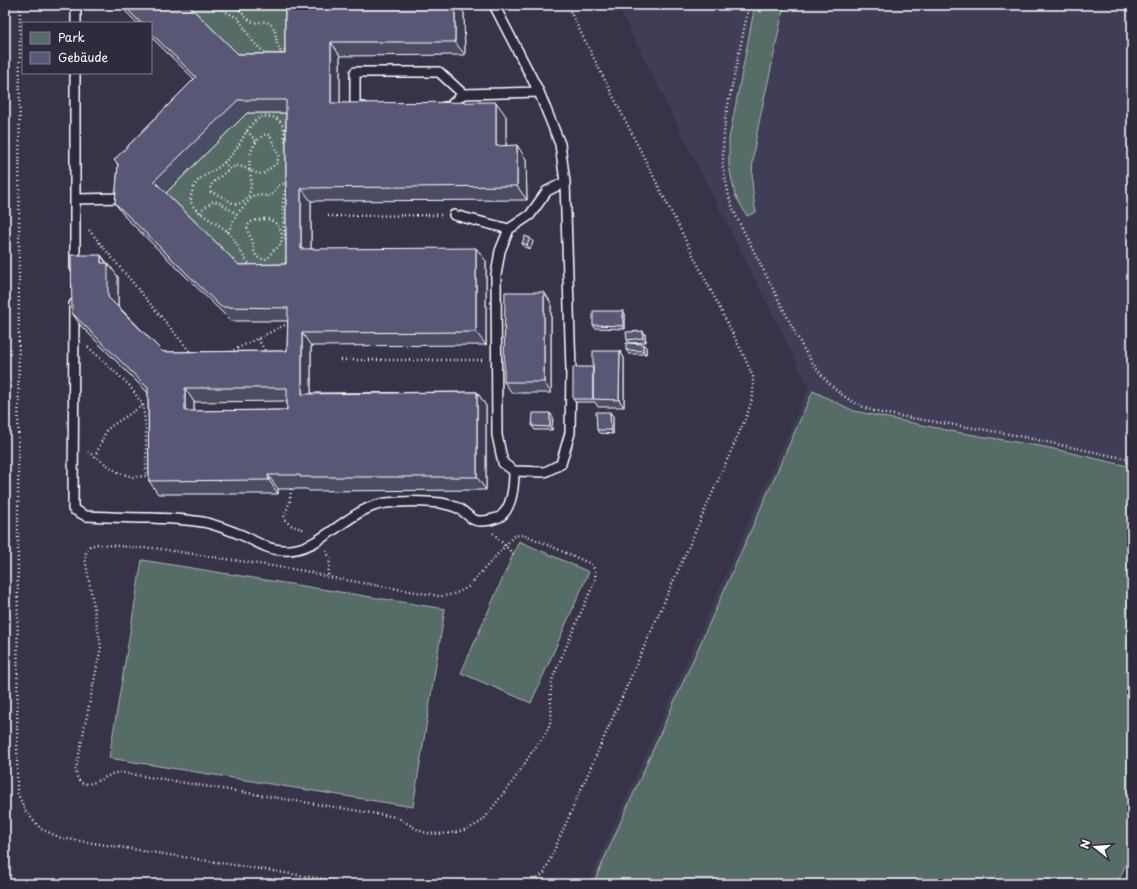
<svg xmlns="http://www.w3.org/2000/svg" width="1137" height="889" viewBox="0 0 1137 889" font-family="'Playpen Sans',sans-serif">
	<rect width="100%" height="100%" fill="#373348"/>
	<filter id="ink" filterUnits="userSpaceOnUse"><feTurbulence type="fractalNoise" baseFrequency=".025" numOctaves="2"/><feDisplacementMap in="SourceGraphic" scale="8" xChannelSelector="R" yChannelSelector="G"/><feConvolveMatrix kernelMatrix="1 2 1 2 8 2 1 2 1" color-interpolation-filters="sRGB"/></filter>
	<g filter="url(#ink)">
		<path fill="#413e56" d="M617,5H1132V851L1117,884H588L809,387Z"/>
		<path fill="#576c66" stroke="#abb6b2" d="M184,5H295V67L247,68Z
			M755,5H784C778,35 772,65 765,95C756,137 747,169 756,212L747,216L735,195L729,166V139Z
			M247,113H295V277L249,278L164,195Z
			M813,391L854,411L956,432L1045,447L1132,467V851L1117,884H593Z
			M519,541L589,572L531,703L461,673Z
			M142,560L445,609L413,807L109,758Z"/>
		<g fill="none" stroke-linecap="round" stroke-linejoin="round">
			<path stroke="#92a1aa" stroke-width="6" d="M760,10L761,5"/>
			<g stroke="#fff" stroke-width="12">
				<path id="lane" d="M494,5L539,92L560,144L565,182L571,370L570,433L561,464L545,472L514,471L503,463L497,435L496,275L500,251L509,229L530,215L547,191L565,182
					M76,23V5
					M363,107H355V72H439L463,94L539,92
					M444,107H449L463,94
					M75,199L125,198
					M454,215L509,229
					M75,268V73
					M74,304L73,509L86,516C108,517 130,518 152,518C170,519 189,519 207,523C219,526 232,531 244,536C256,542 269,550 283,550C321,553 347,508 386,503C403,501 423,501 441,503C446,504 453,506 458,508C472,516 470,524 490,520C493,519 499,518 501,516C513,506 514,485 514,471"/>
			</g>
			<path stroke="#fff" stroke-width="2.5" stroke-dasharray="1 3" stroke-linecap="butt" d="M20,5L17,792L26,812L41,829L61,838L356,884
				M212,5L238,18L254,43L265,53L272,55
				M234,5C240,9 246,19 253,22C260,24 267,18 273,27C278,35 274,44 282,53
				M284,5L286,19
				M749,5L725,120L723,151V167L730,201L736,216L803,348C823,381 843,403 881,413L1004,433L1132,460
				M277,55L282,53L286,50
				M265,116C271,117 278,117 281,123C285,128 284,134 285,140C288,150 293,159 291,169C290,181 283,192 283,204C283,213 283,223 284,232C286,242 290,254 285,264C282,271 273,272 267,272C244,270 241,246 228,232C220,224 194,213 191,202C190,196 193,187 197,182C202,176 209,174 214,170C223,165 230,157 236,149C245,137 249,120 265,116Z
				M247,131L257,142
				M224,162L230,169
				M250,170C248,156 252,143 264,135L267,134L270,136L279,156L277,163L263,174C244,173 242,156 222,175C218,179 213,181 210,187L211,192L223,197L234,204C253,204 252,182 250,170
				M201,213L203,209L213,201L220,203L237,214
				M328,216L441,215
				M264,219C277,219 286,233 280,245C278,248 275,249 273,251C270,254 270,257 267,259C254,260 254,252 253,243C252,237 243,229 250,223C253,220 260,220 264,219Z
				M89,230L192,354
				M228,232L237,214L253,196L256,195L271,196L279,185L287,183
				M258,339L267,354
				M88,347L129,385L143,405L146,431V476L133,477L119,473L88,452
				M230,352L289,323
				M341,360H483
				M95,457L106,431L110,427L143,405
				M291,489L290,501L284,517C288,527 297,527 306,530
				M493,533L513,554
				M326,551L330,558L328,577L305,571L154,548H139L98,544L90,546L86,552L85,558L101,647L76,769C77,796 100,779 112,774C116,772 120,773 124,773L396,817C407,822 416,831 428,833C445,836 470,831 483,820C488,815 492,808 496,803C508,788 519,774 528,758C535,746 549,733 551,719C552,714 551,709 551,704C550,694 551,686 553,677L594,583C596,574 597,570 589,563L525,535H519L513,537L468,587C458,593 450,596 439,596L328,577
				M532,884L544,873L747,415L753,396V377L744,356L567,5
				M1130,884L1132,879"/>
			<use href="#lane" stroke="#2f2a3d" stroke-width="9"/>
		</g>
		<path fill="#4c4d65" stroke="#fff" fill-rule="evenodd" d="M119,5H188L238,54H285V5L464,13L465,55L340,56V103L506,116V145L526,159L527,200L311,201V249L486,261V345L311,346V393L477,392L486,406V490L309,491L307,489H278V494H158L149,481L148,393L81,326L72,313L101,255L118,277V306L163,352L287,351L288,321H231L125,217L115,203L118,165L114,160L194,79L151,37V23H137ZM247,113H286V264L239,265L166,193ZM287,401V410L194,411V402Z
			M530,238L533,242L530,249L524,247L522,243Z
			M544,292L551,303V393H512L504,382Z
			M623,311L625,314V329L595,328L593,325Z
			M645,334L646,342L629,343L627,340Z
			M646,347V354H629L626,350Z
			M620,351L624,358V407H598L595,402H575L573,399L593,367Z
			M613,416V434L599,433L597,430Z
			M553,417L552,430H535L532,426Z"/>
		<path fill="#3e3e53" stroke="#fff" d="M455,5H459L464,13L465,55L455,42Z
			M331,42L340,56V117L331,103Z
			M496,102L506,116V159L496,146Z
			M517,145L526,159L527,200L517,186Z
			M301,188L311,201V262L301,249Z
			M530,238L533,242L530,249L527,245Z
			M476,248L486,261V345L476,332Z
			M101,255L108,266V263L118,277V311L108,297L101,263Z
			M544,292L551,303V393L544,382Z
			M623,311L625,314V329L623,326Z
			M643,331L645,334L646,342L643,338Z
			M302,333L311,346V407L302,394Z
			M643,344L646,347V354L643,351Z
			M620,351L624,358V407L619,400Z
			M185,388L194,402V424L185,411Z
			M477,392L486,406V490L477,477Z
			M610,412L613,416V434L611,430Z
			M550,413L553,417L552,430L550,427Z
			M268,475L278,489V494L269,480Z"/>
		<path fill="#585976" stroke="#fff" fill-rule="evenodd" d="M123,5H188L238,54H285V5H455V42H331V103L496,102V146L517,145V186L301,188V249L476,248V332L302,333V394L477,392V477H300V475H268L269,480L149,481L148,388L72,313L71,255H101V263H108V297L163,352L287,351L288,308L221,307L115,203L118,164L114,160L196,77L151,33V23H141ZM238,100H286V264L239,265L154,181ZM185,388H287V410L185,411Z
			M525,236L530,238L527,245L522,243Z
			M505,292H544V382H504Z
			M593,311H623V326L593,325Z
			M643,331V338L627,340L626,332Z
			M626,343L643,344V351L626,350Z
			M593,351H620L619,400L593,399Z
			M573,367H593V399H573Z
			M596,412H610L611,430H597Z
			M533,413H550V427L532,426Z"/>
	</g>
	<rect width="1137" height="889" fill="none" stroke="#2f2a3d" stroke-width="20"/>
	<rect x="10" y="10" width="1117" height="869" fill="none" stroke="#fff" stroke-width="1.5" filter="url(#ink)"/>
	<rect x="22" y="22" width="130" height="52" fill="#2f2a3d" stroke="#827f8b"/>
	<rect x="30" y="32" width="20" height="12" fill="#576c66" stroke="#827f8b"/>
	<text x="58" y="42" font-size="12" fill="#ffffff">Park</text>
	<rect x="30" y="52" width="20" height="12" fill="#585976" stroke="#827f8b"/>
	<text x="58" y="62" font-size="12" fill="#ffffff">Gebäude</text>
	<g transform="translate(1095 847) rotate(287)" stroke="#2f2a3d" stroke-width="3" paint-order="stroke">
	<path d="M0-3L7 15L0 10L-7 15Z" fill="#ffffff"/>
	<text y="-6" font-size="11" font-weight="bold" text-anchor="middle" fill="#ffffff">N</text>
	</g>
</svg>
